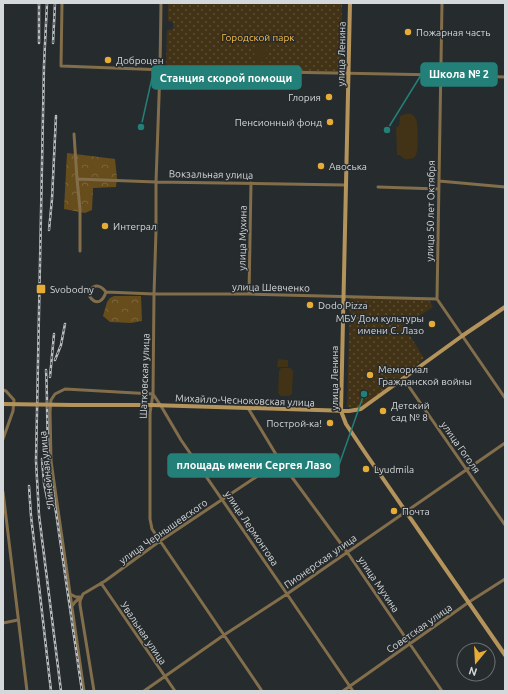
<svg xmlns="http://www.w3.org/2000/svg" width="508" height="694" viewBox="0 0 508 694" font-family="Ubuntu,sans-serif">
	<defs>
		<pattern id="grass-dots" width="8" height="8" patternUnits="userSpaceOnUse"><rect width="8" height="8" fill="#423216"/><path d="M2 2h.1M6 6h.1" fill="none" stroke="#5c4f37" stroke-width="1.8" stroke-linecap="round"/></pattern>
		<pattern id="forest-crowns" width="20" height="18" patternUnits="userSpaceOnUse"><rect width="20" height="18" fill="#674d1b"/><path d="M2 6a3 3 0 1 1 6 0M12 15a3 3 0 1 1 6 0" fill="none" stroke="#7c663c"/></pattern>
	</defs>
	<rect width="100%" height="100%" fill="#262b2e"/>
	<path fill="url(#grass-dots)" d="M168,3H342L341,73L166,70L167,30L173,29V22L168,21Z
		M350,296L429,300L433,307L404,326L424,358L399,381L361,409L347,407Z"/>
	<path fill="url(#forest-crowns)" d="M67,153L115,159L117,178L116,187L93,188L92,210L85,213L64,209Z
		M114,296H141L142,321L131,323L110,322L103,316L107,302L110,298Z"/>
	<path fill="#423216" d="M255,41H267L266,62L254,61Z
		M405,114C410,113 414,114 416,119C418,123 419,150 416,155C415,158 412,159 408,159C405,160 403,158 400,155H397L396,127L399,126L400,116Z
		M278,359L288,360V367H277Z
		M281,368H290L293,371L292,394L289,396H281L278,393L279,371Z"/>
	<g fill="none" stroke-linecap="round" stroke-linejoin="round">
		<path stroke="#836e4b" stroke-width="3" d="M62,3L61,66L166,70L441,75L505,77
			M161,3L160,69L156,182V231L154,294L153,394L150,413V519L152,529L262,691
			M442,3L437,299L505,398
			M74,134L77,179L80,209V251
			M77,179L156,182L345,185
			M439,181L505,187
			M378,187L439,189
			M106,292C103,301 97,306 90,297C89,284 99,283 106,292L154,294H249L437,299
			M249,294L251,183
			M403,378L505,525
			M3,390L6,391L14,400L13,411L3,439
			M248,408L280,461L347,552L442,691
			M3,492L27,691
			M101,583L175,691
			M70,594L76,597H81
			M73,605L75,602L81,597
			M3,623L18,620
			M84,691L51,461L50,412L51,400L55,394L65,389L153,394L161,406L181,440L287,594L353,691
			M94,691L80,605V601L83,594L105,581L160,541L280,461
			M144,691L224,635L287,594L505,443
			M343,691L469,602L505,579"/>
		<path stroke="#b5945b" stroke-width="4" d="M350,3L341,411L346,424L366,454L505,655
			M73,405H151L349,411L361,409L462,336L505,307"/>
		<g stroke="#bbbec0" stroke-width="2.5">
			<path id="rail" d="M39,3V43
				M47,3L44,65L36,461L39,515L61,691
				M53,43L55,3
				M49,230L52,199L56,116
				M55,360L61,345L65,324
				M46,370C48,404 46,437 50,471L82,691
				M50,377L54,334
				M42,459L44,483L49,508
				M29,486L31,516L51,691"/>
		</g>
		<use href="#rail" stroke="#262b2e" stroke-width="1" stroke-dasharray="3" stroke-linecap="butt"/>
		<path stroke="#b5945b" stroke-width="4" d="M3,404L73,405"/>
	</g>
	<g fill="#e7ac36" stroke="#262b2e" stroke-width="1.5">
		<circle cx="408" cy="32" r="4"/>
		<circle cx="108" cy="60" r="4"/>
		<circle cx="329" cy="97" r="4"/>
		<circle cx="330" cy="122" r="4"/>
		<circle cx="321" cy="166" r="4"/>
		<circle cx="105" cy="226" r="4"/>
		<rect x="36" y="284" width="10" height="10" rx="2"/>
		<circle cx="310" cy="305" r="4"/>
		<circle cx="432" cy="324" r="4"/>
		<circle cx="370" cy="375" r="4"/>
		<circle cx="383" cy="411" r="4"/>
		<circle cx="330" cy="423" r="4"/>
		<circle cx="366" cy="469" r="4"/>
		<circle cx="394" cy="511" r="4"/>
	</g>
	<g text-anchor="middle" stroke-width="3" stroke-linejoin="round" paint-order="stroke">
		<g font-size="10" fill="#d5d8da" stroke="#262b2e" text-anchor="start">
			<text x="416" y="36">Пожарная часть</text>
			<text x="116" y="64">Доброцен</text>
			<text x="321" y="101" text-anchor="end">Глория</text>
			<text x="322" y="126" text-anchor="end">Пенсионный фонд</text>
			<text x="329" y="170">Авоська</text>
			<text x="113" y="230">Интеграл</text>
			<text x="50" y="293">Svobodny</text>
			<text x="318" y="309">Dodo Pizza</text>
			<text x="424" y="322" text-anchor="end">МБУ Дом культуры<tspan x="424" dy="12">имени С. Лазо</tspan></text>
			<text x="378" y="373">Мемориал<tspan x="378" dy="12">Гражданской войны</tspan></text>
			<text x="391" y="409">Детский<tspan x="391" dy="12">сад № 8</tspan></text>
			<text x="322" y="427" text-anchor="end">Построй-ка!</text>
			<text x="374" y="473">Lyudmila</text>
			<text x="402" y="515">Почта</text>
		</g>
		<g font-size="10" fill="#febd3d" stroke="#262b2e">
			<text x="258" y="41">Городской парк</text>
		</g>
		<g font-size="10" fill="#d5d8da" stroke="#262b2e">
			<text transform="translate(341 54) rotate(-89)" y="4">улица Ленина</text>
			<text transform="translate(211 174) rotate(1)" y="4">Вокзальная улица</text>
			<text transform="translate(430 211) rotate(-89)" y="4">улица 50 лет Октября</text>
			<text transform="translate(242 238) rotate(-89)" y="4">улица Мухина</text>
			<text transform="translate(271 287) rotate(1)" y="4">улица Шевченко</text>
			<text transform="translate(144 376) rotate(-88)" y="4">Шатковская улица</text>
			<text transform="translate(334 378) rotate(-90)" y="4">улица Ленина</text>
			<text transform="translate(245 400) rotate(2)" y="4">Михайло-Чесноковская улица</text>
			<text transform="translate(461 447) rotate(55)" y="4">улица Гоголя</text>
			<text transform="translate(46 469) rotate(-96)" y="4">Линейная улица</text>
			<text transform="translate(252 528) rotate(56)" y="4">улица Лермонтова</text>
			<text transform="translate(163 531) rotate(-35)" y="4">улица Чернышевского</text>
			<text transform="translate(320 561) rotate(-35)" y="4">Пионерская улица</text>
			<text transform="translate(379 584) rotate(56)" y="4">улица Мухина</text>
			<text transform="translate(419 628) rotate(-35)" y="4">Советская улица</text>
			<text transform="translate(144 633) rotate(56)" y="4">Увальная улица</text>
		</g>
	</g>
	<path fill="none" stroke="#238079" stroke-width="1.5" d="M387 130L421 75M141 127L152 78M364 394L339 465"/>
	<g fill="#238079" stroke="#262b2e" stroke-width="1.5">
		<circle cx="387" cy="130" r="4"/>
		<circle cx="141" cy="127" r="4"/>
		<circle cx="364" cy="394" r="4"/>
	</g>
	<g fill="#238079" stroke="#238079" stroke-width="1.5">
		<rect x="421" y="63" width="76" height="23" rx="4"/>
		<rect x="152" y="66" width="149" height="23" rx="4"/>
		<rect x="168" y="454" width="171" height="23" rx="4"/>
	</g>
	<g font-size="11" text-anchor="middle" font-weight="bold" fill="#fff">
		<text x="459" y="78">Школа № 2</text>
		<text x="226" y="82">Станция скорой помощи</text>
		<text x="254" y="469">площадь имени Сергея Лазо</text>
	</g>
	<rect width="508" height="694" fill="none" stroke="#d5d8da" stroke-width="8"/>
	<g transform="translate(476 662) rotate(198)"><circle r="19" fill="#262b2e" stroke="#6c7073"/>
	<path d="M0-3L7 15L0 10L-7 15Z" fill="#e7ac36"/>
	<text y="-6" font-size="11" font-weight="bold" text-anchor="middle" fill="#d5d8da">N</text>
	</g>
</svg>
